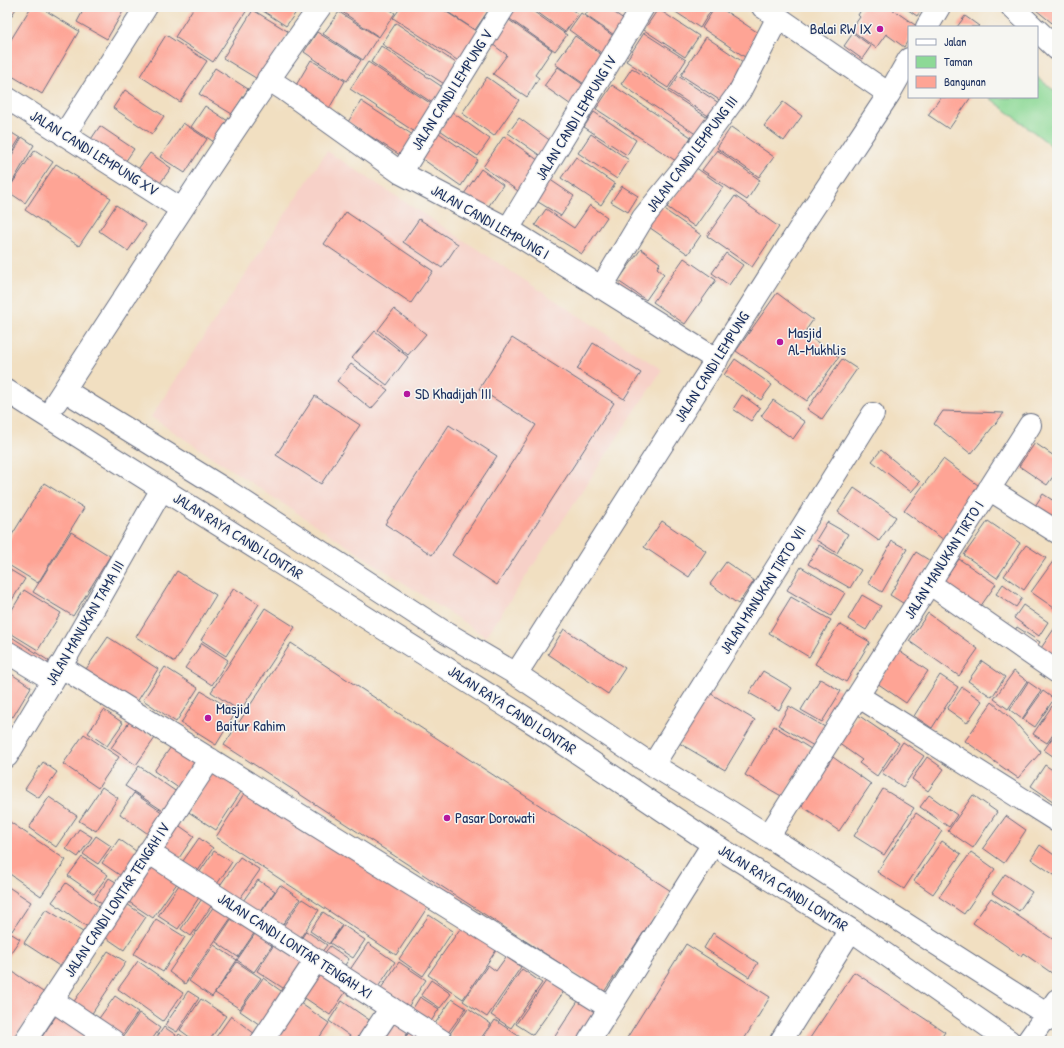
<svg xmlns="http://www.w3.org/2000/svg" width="1064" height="1048" viewBox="0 0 1064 1048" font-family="'Patrick Hand',sans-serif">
	<rect width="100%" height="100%" fill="#f6f6f2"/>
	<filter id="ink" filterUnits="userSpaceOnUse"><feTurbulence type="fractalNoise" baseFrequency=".025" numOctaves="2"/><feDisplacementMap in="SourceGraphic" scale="8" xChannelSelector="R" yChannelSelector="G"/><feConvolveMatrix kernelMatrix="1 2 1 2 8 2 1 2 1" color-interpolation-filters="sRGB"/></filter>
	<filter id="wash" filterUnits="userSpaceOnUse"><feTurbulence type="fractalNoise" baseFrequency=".012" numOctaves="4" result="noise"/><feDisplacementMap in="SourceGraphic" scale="16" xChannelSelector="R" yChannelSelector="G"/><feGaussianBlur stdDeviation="0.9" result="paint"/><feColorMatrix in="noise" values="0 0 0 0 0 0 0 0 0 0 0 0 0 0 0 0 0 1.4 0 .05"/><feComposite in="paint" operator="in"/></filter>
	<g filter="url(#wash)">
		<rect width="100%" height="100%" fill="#f1dfc1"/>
		<path fill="#f7d1c8" d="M327,151L662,370L486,637L151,417Z"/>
		<path fill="#8dd996" stroke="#54847a" d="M1037,77L1057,93V142L1053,147L990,98L1037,97Z"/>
		<g id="blocks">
			<path fill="#fea495" d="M7,7H17L7,23Z
				M31,7H40L79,31L42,94L7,73V46Z
				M85,7H123L125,8L107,39L77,22Z
				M194,7H249L213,62L175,37Z
				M257,7H300L286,26Z
				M335,7H386L395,13L379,37Z
				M401,7H439L479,33L460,62L393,18Z
				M440,7H481L488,11L475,30Z
				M514,7H527L567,35L555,51L507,17Z
				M530,7H568L578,14L565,32Z
				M591,7H606L631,24L620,39L585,15Z
				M616,7H638L631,17Z
				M668,7H713L700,28Z
				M715,7H719L760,34L745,57L702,28Z
				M863,7H889L918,27H909V39L904,47L886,34L876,48L851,30L860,17L858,15Z
				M904,7H923L917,16Z
				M1039,7H1057V27L1036,10Z
				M658,9L699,36L685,57L644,30Z
				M253,10L289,32L259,80L223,58Z
				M339,12L378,37L363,60L323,34Z
				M581,13L619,40L607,57L569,30Z
				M965,16L979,26L978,27H957Z
				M509,20L552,50L535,75L539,78L527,97L493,74L507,55L492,44Z
				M396,23L462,67L449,87L382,44Z
				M317,32L361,60L347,81L304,52Z
				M644,33L686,60L668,88L626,61Z
				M853,33L871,46L862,59L844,46Z
				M166,35L207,61L180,102L140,76Z
				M575,36L609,60L590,88L555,64Z
				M706,37L752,68L727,105L681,75Z
				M381,46L444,88L434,104L371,62Z
				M311,60L345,81L327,112L292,92Z
				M368,62L436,107L418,134L350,89Z
				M558,67L588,88L574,107L544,86Z
				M215,68L248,89L232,114L199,94Z
				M632,68L711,120L700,137L621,84Z
				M678,76L725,107L716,121L669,90Z
				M487,77L519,100L494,136L462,113Z
				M612,85L691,137L676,161L596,109Z
				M125,90L164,116L152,134L113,108Z
				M941,97H971L949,129L928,115Z
				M361,101L419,139L403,157L348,122Z
				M783,102L802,116L784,141L764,126Z
				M205,106L228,121L214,142L191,127Z
				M452,112L490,139L478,156L440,130Z
				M594,112L636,140L627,155L584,127Z
				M519,118L555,144L545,159L508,133Z
				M183,123L207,139L185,173L160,157Z
				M100,126L134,149L121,168L87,145Z
				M731,127L774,157L759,177L717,148Z
				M7,130L20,138L7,159Z
				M436,131L478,160L461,186L421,158Z
				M591,134L629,160L617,179L578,153Z
				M504,136L542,163L521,193L483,167Z
				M22,137L34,145L10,186L7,185V164Z
				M35,150L53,162L25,203L7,191Z
				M717,150L760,180L747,200L702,170Z
				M150,153L171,168L156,189L135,173Z
				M576,157L615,184L601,205L561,178Z
				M56,164L111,198L79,246L25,210Z
				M695,167L723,187L695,227L667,207Z
				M481,169L503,185L486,210L464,194Z
				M549,179L574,196L561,216L535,200Z
				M622,186L638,196L628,212L611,202Z
				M735,196L779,227L752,267L707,236Z
				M656,204L701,235L688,254L643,223Z
				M116,205L146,225L128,251L99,231Z
				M590,205L607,217L582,254L535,225L546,209L574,228Z
				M346,212L433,271L411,303L324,244Z
				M419,219L458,244L442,268L403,242Z
				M641,249L660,263L657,268L664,274L646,300L618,281Z
				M726,253L743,265L729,285L712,273Z
				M684,258L716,280L685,324L653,302Z
				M777,293L813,320L804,333L839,357L807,401L736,351Z
				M394,309L426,334L408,355L378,330Z
				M375,331L408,357L387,385L352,358Z
				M512,338L614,403L497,585L452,555L536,425L479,389Z
				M593,343L641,373L624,399L577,369Z
				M735,359L772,385L761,400L724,375Z
				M842,359L857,369L822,419L807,409Z
				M351,364L388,390L371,409L337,381Z
				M742,395L760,408L751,421L733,409Z
				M315,396L360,425L321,484L276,455Z
				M773,400L805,422L793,439L761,416Z
				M943,411L1004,413L971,454L934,424Z
				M449,425L497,456L432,555L385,524Z
				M1035,443L1057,458V471L1047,485L1019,466Z
				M881,450L920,482L911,492L872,461Z
				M943,459L982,488L944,540L904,511Z
				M44,483L84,508L38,583L7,564V543Z
				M854,488L896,517L879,541L838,512Z
				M1043,494L1057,503V529L1031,512Z
				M662,521L706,551L689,577L644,547Z
				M988,521L1020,543L997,578L964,555Z
				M827,522L848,534L837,553L816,540Z
				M71,532L110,556L73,616L33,592Z
				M892,541L907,549L882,592L868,583Z
				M819,545L861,570L850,588L808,564Z
				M1026,545L1046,558L1024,590L1004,576Z
				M916,552L932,562L906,605L890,595Z
				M959,559L996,584L978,610L941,585Z
				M1054,560L1057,562V610L1031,592Z
				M726,562L754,581L738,604L710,584Z
				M801,567L845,593L831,616L787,590Z
				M7,568L25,579L7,608Z
				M177,571L216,595L175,662L136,637Z
				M1003,584L1022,598L1016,607L996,594Z
				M234,588L259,604L226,656L201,640Z
				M24,590L61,613L38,650L7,631V618Z
				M862,595L881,606L866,630L848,619Z
				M791,597L831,620L809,657L769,633Z
				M1023,605L1048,622L1039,636L1014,618Z
				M265,608L295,627L240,711L211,692Z
				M928,613L978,649L959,676L909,641Z
				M839,624L870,642L846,682L815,664Z
				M1056,626L1057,657L1052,664L1037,654Z
				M1017,627L1040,642L1033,652L1010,637Z
				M564,629L625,668L608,694L548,654Z
				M7,634L49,661L43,670L7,647Z
				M108,637L158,669L135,705L84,672Z
				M202,643L228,660L212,685L185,668Z
				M291,643L671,891L604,992L224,745Z
				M899,651L928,671L906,703L877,683Z
				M982,661L1005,677L992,697L968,681Z
				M165,667L198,688L176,722L143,700Z
				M7,671L31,687L13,717L7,713Z
				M763,671L792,688L779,710L749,693Z
				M1014,671L1027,681L1008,709L994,699Z
				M940,675L958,687L932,728L914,716Z
				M820,679L841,691L822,722L801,710Z
				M1028,682L1041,691L1022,719L1010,710Z
				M962,687L982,701L967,723L947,709Z
				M201,691L236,712L216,745L181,723Z
				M1043,691L1054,699L1035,727L1023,719Z
				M708,692L755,720L725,770L679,743Z
				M992,702L1014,721L1041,752L1018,778L965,741Z
				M789,706L825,727L814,746L778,725Z
				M1052,706L1057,710V729L1047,743L1033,734Z
				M104,710L123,723L107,746L88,733Z
				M858,715L899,743L877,776L859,763L862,760L838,743Z
				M130,721L155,738L136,765L111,748Z
				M774,726L811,749L783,797L745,775Z
				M1057,731V759L1044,750Z
				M84,734L119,757L98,788L63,764Z
				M903,742L924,756L903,787L882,773Z
				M173,744L199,762L180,789L154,771Z
				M830,755L871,784L839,831L797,803Z
				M927,757L944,769L928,791L912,779Z
				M43,762L57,772L39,798L25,789Z
				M1045,765L1057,773V804L1031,786Z
				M139,766L181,795L168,814L125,786Z
				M215,767L245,786L216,830L187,811Z
				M249,786L429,905L396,955L216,837Z
				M102,787L118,798L96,831L79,821Z
				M883,789L914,808L884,855L854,836Z
				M134,793L166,815L151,836L120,814Z
				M929,795L957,815L949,827L920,807Z
				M973,795L997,812L973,848L948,831Z
				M49,797L77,816L56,847L29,828Z
				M916,813L942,831L904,889L877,872Z
				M1006,816L1026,830L1004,863L983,848Z
				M7,820L66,860L41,896L7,872Z
				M174,822L194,836L175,864L154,851Z
				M79,829L92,837L78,857L66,849Z
				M96,836L111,846L98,864L83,854Z
				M199,838L213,848L198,871L183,861Z
				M119,839L143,856L127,880L102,863Z
				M942,841L961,854L933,894L914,881Z
				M1040,845L1057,857V877L1031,859Z
				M214,851L232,862L213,890L195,879Z
				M971,852L995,869L964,914L939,897Z
				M82,857L108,875L94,894L68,876Z
				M240,857L260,870L236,904L216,891Z
				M150,858L180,879L153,918L123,898Z
				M1005,874L1032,892L1019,911L992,893Z
				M109,878L121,885L106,907L95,899Z
				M183,879L202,893L178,929L158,916Z
				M258,880L275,891L256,919L238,908Z
				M66,883L102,909L89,928L52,902Z
				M280,885L300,899L279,930L258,917Z
				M7,886L31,902L12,931L7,927Z
				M204,896L214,902L191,936L181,929Z
				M991,898L1057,942L1056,976L1023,953L1021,956L973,923Z
				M302,899L319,910L299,940L282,928Z
				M124,902L146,917L124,950L102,935Z
				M216,903L233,915L185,984L169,972Z
				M46,909L86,934L64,969L24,943Z
				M323,912L342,925L329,944L310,931Z
				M234,915L257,929L238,957L216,942Z
				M429,915L453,931L423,976L399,959Z
				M156,919L185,937L163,972L134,954Z
				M343,925L365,940L353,958L330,943Z
				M462,926L497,949L463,999L428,975Z
				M259,928L276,940L254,972L237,960Z
				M7,931L20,939L7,958Z
				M306,931L327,945L318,957L298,944Z
				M713,933L758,963L749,977L704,948Z
				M277,940L306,961L286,990L257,971Z
				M368,943L395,962L374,993L347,974Z
				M686,944L770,997L743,1041H625Z
				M214,945L237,960L212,997L189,981Z
				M330,946L349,959L343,968L323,955Z
				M108,951L126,962L89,1018L71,1006Z
				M506,957L521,967L487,1017L463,1001L488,965L496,971Z
				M138,961L183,993L163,1021L118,989Z
				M237,962L261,978L240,1009L215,993Z
				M399,962L426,980L406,1010L379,991Z
				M318,966L349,987L330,1015L299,994Z
				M7,968L46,994L13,1041H7Z
				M522,969L542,983L511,1028L491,1015Z
				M854,972L945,1032L939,1041H808Z
				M263,978L288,996L266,1029L240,1011Z
				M548,978L565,990L533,1035L516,1024Z
				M431,980L451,994L440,1008L421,995Z
				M188,991L199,998L177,1032L165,1025Z
				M115,996L138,1012L118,1041L95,1024Z
				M420,997L439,1009L428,1026L410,1013Z
				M201,999L226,1016L209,1041H195L180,1030Z
				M452,999L466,1008L445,1037L432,1028Z
				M342,1001L378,1026L368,1041H357L329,1021Z
				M578,1001L597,1013L579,1041H552Z
				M300,1003L329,1023L317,1041H274Z
				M468,1008L491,1024L479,1041H458L449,1035Z
				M391,1012L412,1026L402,1041H372Z
				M58,1013L94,1041H39Z
				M139,1013L160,1028L151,1041H129L123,1037Z
				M231,1016L259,1037L256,1041H213Z
				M495,1020L520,1037L517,1041H481Z
				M414,1025L433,1041H403Z
				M164,1027L176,1035L172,1041H154Z
				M179,1034L189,1041H175Z"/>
		</g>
	</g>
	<g filter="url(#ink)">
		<use href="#blocks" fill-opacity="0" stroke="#666d81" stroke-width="1"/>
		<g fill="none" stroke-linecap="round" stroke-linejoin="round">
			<g stroke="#666d81" stroke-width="24">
				<path id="street" d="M763,7L889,94
					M1012,7L1033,27
					M927,27L939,7
					M1037,30L1057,49
					M268,79L285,90L401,173L508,229L717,360
					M7,98L181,209
					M64,135L146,7
					M401,173L504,7
					M508,229L643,7
					M601,288L643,218L684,167L740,91L778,17
					M64,390L229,492L441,630L516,674L643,759L732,813L1057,1021
					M7,391L535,724L713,844L851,930L1009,1041
					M56,402C143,270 227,136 320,7
					M989,489L1057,532
					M929,583L1057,672
					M7,652L53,680
					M60,666L610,1008
					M516,674L804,222L889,94L909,59
					M858,696L1057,821
					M7,756L53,680L162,489
					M653,765L873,414
					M768,837L1030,425
					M148,852L442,1041
					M52,1000L113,1041
					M25,1041L210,759
					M262,1041L316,960
					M369,1041L391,1008
					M589,1041L713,844
					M781,1041L851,930
					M1028,1041L1057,1000"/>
			</g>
			<use href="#street" stroke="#fff" stroke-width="22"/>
		</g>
	</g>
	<g fill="#b5179e" stroke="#f6f6f2" stroke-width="1.5">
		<circle cx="880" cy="29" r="4"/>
		<circle cx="780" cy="342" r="4"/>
		<circle cx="407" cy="394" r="4"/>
		<circle cx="208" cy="718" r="4"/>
		<circle cx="447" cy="818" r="4"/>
	</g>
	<g text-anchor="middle" stroke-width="3" stroke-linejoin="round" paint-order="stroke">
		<g font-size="15" fill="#1b2f5e" stroke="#f6f6f2" text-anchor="start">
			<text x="872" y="34" text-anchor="end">Balai RW IX</text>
			<text x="788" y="338">Masjid<tspan x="788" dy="17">Al-Mukhlis</tspan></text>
			<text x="415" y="399">SD Khadijah III</text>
			<text x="216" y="714">Masjid<tspan x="216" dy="17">Baitur Rahim</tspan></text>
			<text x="455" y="823">Pasar Dorowati</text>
		</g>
		<g font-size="15" fill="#1b2f5e" stroke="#f6f6f2">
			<text transform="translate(452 90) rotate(-58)" y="5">JALAN CANDI LEMPUNG V</text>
			<text transform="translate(576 118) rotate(-59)" y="5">JALAN CANDI LEMPUNG IV</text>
			<text transform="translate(94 153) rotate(32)" y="5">JALAN CANDI LEMPUNG XV</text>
			<text transform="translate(692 154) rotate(-53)" y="5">JALAN CANDI LEMPUNG III</text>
			<text transform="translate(490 222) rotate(30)" y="5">JALAN CANDI LEMPUNG I</text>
			<text transform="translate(712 367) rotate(-58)" y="5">JALAN CANDI LEMPUNG</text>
			<text transform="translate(238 536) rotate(32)" y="5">JALAN RAYA CANDI LONTAR</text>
			<text transform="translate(944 560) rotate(-58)" y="5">JALAN MANUKAN TIRTO I</text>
			<text transform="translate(763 590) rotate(-58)" y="5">JALAN MANUKAN TIRTO VII</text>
			<text transform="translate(85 623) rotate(-60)" y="5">JALAN MANUKAN TAMA III</text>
			<text transform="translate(512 710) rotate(33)" y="5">JALAN RAYA CANDI LONTAR</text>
			<text transform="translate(783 888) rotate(32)" y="5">JALAN RAYA CANDI LONTAR</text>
			<text transform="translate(117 900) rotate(-57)" y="5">JALAN CANDI LONTAR TENGAH IV</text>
			<text transform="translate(295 946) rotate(33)" y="5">JALAN CANDI LONTAR TENGAH XI</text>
		</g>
	</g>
	<rect width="1064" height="1048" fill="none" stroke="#f6f6f2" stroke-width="24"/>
	<rect x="908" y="26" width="130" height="72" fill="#f6f6f2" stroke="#9ea6b7"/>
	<rect x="916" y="39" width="20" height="6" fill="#ffffff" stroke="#9ea6b7"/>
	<text x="944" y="46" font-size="12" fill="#1b2f5e">Jalan</text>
	<rect x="916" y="56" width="20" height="12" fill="#8dd996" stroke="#9ea6b7"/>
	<text x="944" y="66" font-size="12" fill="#1b2f5e">Taman</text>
	<rect x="916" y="76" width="20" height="12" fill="#fea495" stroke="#9ea6b7"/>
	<text x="944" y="86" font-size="12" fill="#1b2f5e">Bangunan</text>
</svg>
